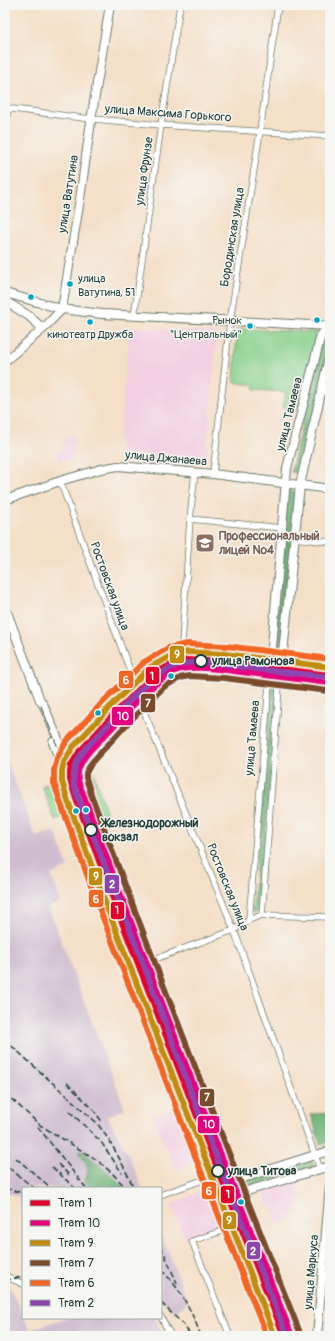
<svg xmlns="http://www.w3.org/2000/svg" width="335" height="1341" viewBox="0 0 335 1341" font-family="Pangolin,sans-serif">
	<rect width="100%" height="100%" fill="#f6f6f2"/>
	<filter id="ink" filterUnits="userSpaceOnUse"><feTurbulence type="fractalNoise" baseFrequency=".025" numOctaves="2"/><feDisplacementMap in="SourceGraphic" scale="8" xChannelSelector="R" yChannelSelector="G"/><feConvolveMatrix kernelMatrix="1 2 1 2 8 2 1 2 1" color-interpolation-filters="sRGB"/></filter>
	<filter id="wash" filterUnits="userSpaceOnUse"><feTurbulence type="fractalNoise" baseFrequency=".012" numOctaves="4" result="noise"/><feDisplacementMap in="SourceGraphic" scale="16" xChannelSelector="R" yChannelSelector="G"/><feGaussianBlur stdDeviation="0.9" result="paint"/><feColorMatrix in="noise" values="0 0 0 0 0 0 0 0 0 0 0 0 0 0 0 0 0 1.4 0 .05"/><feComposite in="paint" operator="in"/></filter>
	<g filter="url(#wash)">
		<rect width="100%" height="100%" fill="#f4dfc7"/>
		<path fill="#f2cfe1" d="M130,327L217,333L206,461L120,452L119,438Z
			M69,435L75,436L72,461H67L66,459L60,461L57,453L63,450L64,439L68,438Z
			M185,1103L204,1158L175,1170L153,1116Z
			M295,1178L302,1205L296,1207L297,1211L292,1212L294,1219L277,1224L272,1205L267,1206L262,1188Z
			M215,1186L230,1222L185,1239L171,1204Z
			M330,1296V1336H326Z"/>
		<path fill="#cfbdcf" d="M5,757L36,837L55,831L68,867L51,875L61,902L48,907L125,1109L107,1116L128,1154L142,1188H23V1215L18,1196L5,1193Z
			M161,1235L188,1302L175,1313L161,1300Z
			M9,1286L23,1315V1318H24L30,1330L65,1318H155L163,1336H5V1287Z"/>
		<path fill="#89d08b" stroke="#548660" d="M237,329L317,332L297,410L283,407L286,392L254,390L253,385L234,382Z
			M92,769L107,814L94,818L82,787L81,781L85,771Z
			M61,778L75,812L55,820L42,786Z"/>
		<path fill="#6eb277" stroke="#467856" d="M322,338L330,340V345L300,473L291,472Z
			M288,491L295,492L280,661H273Z
			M272,685L278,686L259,912H252Z
			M330,1113L329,1143L320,1144L311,1114Z
			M82,1151L110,1174L124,1188H91L85,1181C91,1170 87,1162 79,1154L80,1152Z
			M311,1159L314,1167L236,1191L232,1183Z"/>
	</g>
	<g filter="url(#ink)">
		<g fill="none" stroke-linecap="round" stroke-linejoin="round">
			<g stroke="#6a7667" stroke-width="7">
				<path id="street" d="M5,108L83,118L161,125L330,136
					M5,121L9,108
					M134,317L161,125L180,5
					M213,474L230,321L259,138L278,5
					M60,481L136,687L140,702L234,930L320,1169
					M190,519L282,528
					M294,538L330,542
					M181,659L190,519L195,472
					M262,915L280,674
					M249,920L270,673
					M136,966L234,930L249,920L262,915L330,917
					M163,1194L217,1175
					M5,1276L23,1284
					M161,1317L171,1336
					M230,1336L192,1241L237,1226"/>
			</g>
			<g stroke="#6a7667" stroke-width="10">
				<path id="secondary" d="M5,293L62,309L102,314L330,326
					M5,301L29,316L43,329
					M5,361L43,329L62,309L80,199L92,114L110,5
					M5,500L60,481L101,469L118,466L213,474L330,489
					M270,671L287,468L321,335L330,326
					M281,672L300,485L330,353
					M221,1185L315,1155L330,1151
					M227,1197L330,1166
					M317,1336L330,1186"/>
			</g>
			<g stroke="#6a7667" stroke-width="10">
				<path id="primary" d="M5,607L40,700L44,706L59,742L73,769L76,782L84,804L142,951L196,1097L289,1336
					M53,742L95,862L119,923L280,1336
					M65,762L87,736L136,687L156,669L169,662L189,658H211L330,672
					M75,774L78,764L87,751L151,686L160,678L172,671L180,668L191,666L217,667L330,680"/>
			</g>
			<use href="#street" stroke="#fff" stroke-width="5.5"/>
			<use href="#secondary" stroke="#fff" stroke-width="8"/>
			<use href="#primary" stroke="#fff" stroke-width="8"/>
			<path stroke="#1f3d34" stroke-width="1" d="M41,706L74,787
				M58,747C64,753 71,756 79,752"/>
			<path stroke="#1f3d34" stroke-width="1.5" stroke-dasharray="6 3" stroke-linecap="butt" d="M5,807L7,813
				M5,1040L96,1122C112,1142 123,1165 134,1188
				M67,1083L92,1108L103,1123
				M5,1093L40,1125L97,1160L112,1173L126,1188
				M69,1111L87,1128L101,1142L122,1173
				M38,1127L86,1188
				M16,1158L51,1188
				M58,1164L69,1175
				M52,1167L75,1188
				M9,1168L34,1188
				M5,1188L23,1193
				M161,1246L177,1283
				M161,1270C180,1287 192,1312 201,1336
				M5,1280L23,1277
				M161,1303L183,1324L191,1336"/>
			<g stroke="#f6f6f2" stroke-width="9">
				<path id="tram-1" d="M284,1336L210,1150L116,907L76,799L70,780V772L71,765L79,752L115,713L154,674L174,663L188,660L225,662L330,675"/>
			</g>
			<g stroke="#f6f6f2" stroke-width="9">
				<path id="tram-2" d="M291,1333C221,1155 150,976 84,796C82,791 79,785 78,779C75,761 97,744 108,732C127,712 151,683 175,671C193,663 237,672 257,674C281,677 305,680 329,683"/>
			</g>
			<g stroke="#f6f6f2" stroke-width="9">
				<path id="tram-3" d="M275,1336L203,1153L108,910L68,801L62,782V771L64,762L73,747L109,708L149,668L171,656L188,652L225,654L330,667"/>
			</g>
			<g stroke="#f6f6f2" stroke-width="9">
				<path id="tram-4" d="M299,1330C228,1152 158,974 91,794L86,778V773L92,762L127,724L164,687L180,678L189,676L224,678L328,691"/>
			</g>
			<g stroke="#f6f6f2" stroke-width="9">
				<path id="tram-5" d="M267,1336L195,1156L101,913L61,804L54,783V770L57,758L66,742L103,702L144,662L168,648L187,644L226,646L330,659"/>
			</g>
			<g stroke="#f6f6f2" stroke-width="9">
				<path id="tram-6" d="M287,1336L198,1111L143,963L74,787C70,759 88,746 105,728C123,708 145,680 170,668C194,656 232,666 257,669C281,672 306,674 330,677"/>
			</g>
			<use href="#tram-1" stroke="#e4002b" stroke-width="6"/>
			<use href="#tram-2" stroke="#e5007d" stroke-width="6"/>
			<use href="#tram-3" stroke="#c18c0d" stroke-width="6"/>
			<use href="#tram-4" stroke="#7a4b2a" stroke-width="6"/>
			<use href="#tram-5" stroke="#f26522" stroke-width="6"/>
			<use href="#tram-6" stroke="#8e44ad" stroke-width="6"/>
		</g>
	</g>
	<defs>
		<g id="university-square" transform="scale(1)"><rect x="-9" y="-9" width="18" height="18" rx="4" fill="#8d6e63" stroke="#f6f6f2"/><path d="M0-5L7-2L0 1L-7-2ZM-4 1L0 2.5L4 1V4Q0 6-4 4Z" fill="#fff"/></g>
	</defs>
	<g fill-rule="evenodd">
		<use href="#university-square" x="205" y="543"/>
	</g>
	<g fill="#02a4c6" stroke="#f6f6f2" stroke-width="1.5">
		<circle cx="70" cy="284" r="3.5"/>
		<circle cx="31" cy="297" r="3.5"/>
		<circle cx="317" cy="320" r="3.5"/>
		<circle cx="90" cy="322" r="3.5"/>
		<circle cx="250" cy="326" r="3.5"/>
		<circle cx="171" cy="676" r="3.5"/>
		<circle cx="98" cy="713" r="3.5"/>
		<circle cx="86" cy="810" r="3.5"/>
		<circle cx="76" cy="811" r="3.5"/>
		<circle cx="241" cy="1202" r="3.5"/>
	</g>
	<g fill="#f6f6f2" stroke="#1f3d34" stroke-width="2">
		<circle cx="201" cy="661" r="6"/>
		<circle cx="91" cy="830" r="6"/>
		<circle cx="218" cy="1171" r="6"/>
	</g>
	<g text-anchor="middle" stroke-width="3" stroke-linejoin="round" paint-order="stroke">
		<g font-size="11" fill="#1f3d34" stroke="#f6f6f2" text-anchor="start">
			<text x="78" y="282">улица<tspan x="78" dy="14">Ватутина, 51</tspan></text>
			<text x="242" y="324" text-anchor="end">Рынок<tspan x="242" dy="14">"Центральный"</tspan></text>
			<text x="90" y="338" text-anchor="middle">кинотеатр Дружба</text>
		</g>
		<g font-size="12" fill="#1f3d34" stroke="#f6f6f2">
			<text transform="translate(168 113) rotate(4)" y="4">улица Максима Горького</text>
			<text transform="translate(144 171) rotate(-82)" y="4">улица Фрунзе</text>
			<text transform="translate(68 194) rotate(-81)" y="4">улица Ватутина</text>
			<text transform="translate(232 237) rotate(-81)" y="4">Бородинская улица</text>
			<text transform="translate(289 414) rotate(-76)" y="4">улица Тамаева</text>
			<text transform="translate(166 458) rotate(5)" y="4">улица Джанаева</text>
			<text transform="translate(110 586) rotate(70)" y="4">Ростовская улица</text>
			<text transform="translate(252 738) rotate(-85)" y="4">улица Тамаева</text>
			<text transform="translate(228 887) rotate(68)" y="4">Ростовская улица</text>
			<text transform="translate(311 1272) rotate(-85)" y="4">улица Маркуса</text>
		</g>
		<g font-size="12" font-weight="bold" fill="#785e54" stroke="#f6f6f2" text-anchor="start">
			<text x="219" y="540">Профессиональный<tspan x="219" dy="14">лицей №4</tspan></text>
		</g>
		<g font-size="12" font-weight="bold" fill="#1f3d34" stroke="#f6f6f2" text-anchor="start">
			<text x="212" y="665">улица Рамонова</text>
			<text x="102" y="827">Железнодорожный<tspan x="102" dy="14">вокзал</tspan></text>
			<text x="228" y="1175">улица Титова</text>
		</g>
	</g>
	<g stroke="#f6f6f2" stroke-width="1.5">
		<rect x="169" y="645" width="16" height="19" rx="4" fill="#c18c0d"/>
		<rect x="145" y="666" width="15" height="19" rx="4" fill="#e4002b"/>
		<rect x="118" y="670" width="16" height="19" rx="4" fill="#f26522"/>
		<rect x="140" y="693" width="16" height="20" rx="4" fill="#7a4b2a"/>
		<rect x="111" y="706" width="23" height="20" rx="4" fill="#e5007d"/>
		<rect x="88" y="867" width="15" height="19" rx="4" fill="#c18c0d"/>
		<rect x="104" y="874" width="16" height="20" rx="4" fill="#8e44ad"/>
		<rect x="88" y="889" width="16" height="19" rx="4" fill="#f26522"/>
		<rect x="110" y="901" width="15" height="19" rx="4" fill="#e4002b"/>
		<rect x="199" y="1088" width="16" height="19" rx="4" fill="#7a4b2a"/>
		<rect x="197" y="1115" width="23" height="19" rx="4" fill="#e5007d"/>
		<rect x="201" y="1181" width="16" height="19" rx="4" fill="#f26522"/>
		<rect x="220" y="1185" width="15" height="19" rx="4" fill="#e4002b"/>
		<rect x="222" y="1211" width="15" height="19" rx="4" fill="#c18c0d"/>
		<rect x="246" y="1241" width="15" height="19" rx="4" fill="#8e44ad"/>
	</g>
	<g font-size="11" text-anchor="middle" font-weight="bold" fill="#fff">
		<text x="177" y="658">9</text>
		<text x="152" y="680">1</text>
		<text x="126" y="684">6</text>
		<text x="148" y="707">7</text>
		<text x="123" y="720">10</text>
		<text x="96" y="880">9</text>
		<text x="112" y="888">2</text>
		<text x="96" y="903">6</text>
		<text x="117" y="914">1</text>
		<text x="207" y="1101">7</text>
		<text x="209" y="1128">10</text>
		<text x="209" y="1195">6</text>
		<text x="228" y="1198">1</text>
		<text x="229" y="1224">9</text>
		<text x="253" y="1255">2</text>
	</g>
	<rect width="335" height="1341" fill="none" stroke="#f6f6f2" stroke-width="20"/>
	<rect x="22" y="1187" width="140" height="132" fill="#f6f6f2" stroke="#a0aca6"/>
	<rect x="30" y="1200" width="20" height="6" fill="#e4002b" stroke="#a0aca6"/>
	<text x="58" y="1207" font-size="12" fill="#1f3d34">Tram 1</text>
	<rect x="30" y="1220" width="20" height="6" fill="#e5007d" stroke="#a0aca6"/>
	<text x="58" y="1227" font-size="12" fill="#1f3d34">Tram 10</text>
	<rect x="30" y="1240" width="20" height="6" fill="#c18c0d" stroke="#a0aca6"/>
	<text x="58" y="1247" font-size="12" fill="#1f3d34">Tram 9</text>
	<rect x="30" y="1260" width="20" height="6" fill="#7a4b2a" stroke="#a0aca6"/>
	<text x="58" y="1267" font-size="12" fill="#1f3d34">Tram 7</text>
	<rect x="30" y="1280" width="20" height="6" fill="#f26522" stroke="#a0aca6"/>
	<text x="58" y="1287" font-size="12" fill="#1f3d34">Tram 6</text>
	<rect x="30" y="1300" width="20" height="6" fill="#8e44ad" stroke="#a0aca6"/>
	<text x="58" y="1307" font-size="12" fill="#1f3d34">Tram 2</text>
</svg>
